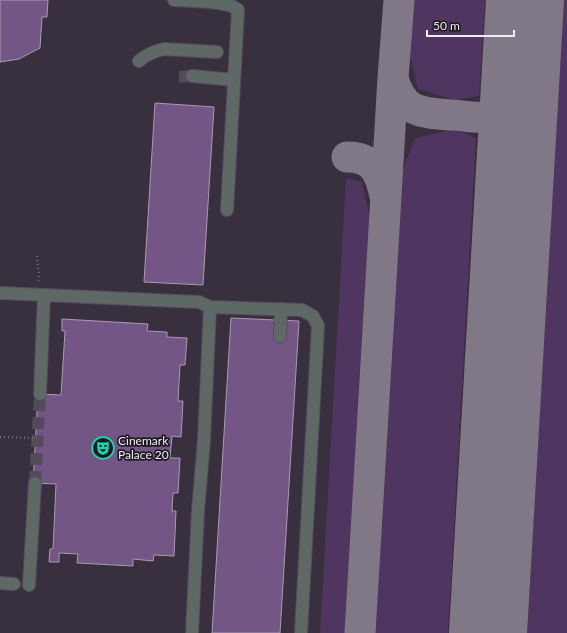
<svg xmlns="http://www.w3.org/2000/svg" width="567" height="633" viewBox="0 0 567 633" font-family="Lato,sans-serif">
	<rect width="100%" height="100%" fill="#382f3f"/>
	<path fill="#4f3560" d="M408,0H485L479,96L455,100L418,89L408,47Z
		M563,0H567V633H527Z
		M454,129L476,138L448,633H371L395,232L400,177L415,138Z
		M346,178L362,182L371,224L370,293L350,633H320Z"/>
	<g fill="none" stroke-linecap="round" stroke-linejoin="round">
		<path stroke="#807886" stroke-width="31" d="M393,78C402,112 420,113 451,115C461,115 472,118 482,117C498,114 512,101 520,88
			M481,117C500,123 510,136 516,154
			M347,157C374,157 380,173 385,196
			M360,633L393,78L399,0"/>
		<path stroke="#807886" stroke-width="78" d="M488,633L525,0"/>
	</g>
	<path fill="#735686" stroke="#a89db0" d="M0,0H48L47,17H42L40,48L19,59L0,62Z
		M155,103L214,107L203,285L144,282Z
		M231,318L299,321L280,633H212Z
		M62,319L148,324L147,331L167,332V337L187,338L185,365H180L178,401H183L181,437L172,436L170,458H180L178,493H173L172,511H176L174,556L154,555L153,561L133,559V566L77,563L78,554L59,553V562H49L50,549H53L56,484L33,483L38,394L61,395L65,331H62Z"/>
	<g fill="none" stroke-linecap="round" stroke-linejoin="round">
		<path stroke="#544b5a" stroke-width="12" stroke-dasharray="12 6" stroke-linecap="butt" d="M179,77L192,76
			M35,483L40,394"/>
		<g stroke="#564d5c" stroke-width="14">
			<path id="minor" d="M174,0C189,1 228,0 238,10L227,210
				M139,61C147,54 154,51 164,49L217,52
				M192,76L234,80
				M0,293L199,302L210,307
				M280,337L281,309
				M40,394L44,295
				M0,583L14,584
				M29,585L35,483
				M192,633L198,511L204,440L210,307L302,310L313,316L318,326L301,633"/>
		</g>
		<path stroke="#7a7280" stroke-width="2" stroke-dasharray="1 3" stroke-linecap="butt" d="M37,256L39,275L38,284
			M0,437L38,438"/>
		<use href="#minor" stroke="#5e6865" stroke-width="12"/>
	</g>
	<defs>
		<g id="theatre-ring" transform="scale(1.15)"><circle r="9.5" fill="#1d1920" stroke="#1dd5b1" stroke-width="1.5"/><path d="M-5-5.5Q0-4 5-5.5V0Q5 5 0 6Q-5 5-5 0ZM-3.3-2.5H-1v1.5H-3.3ZM1-2.5H3.3v1.5H1ZM-2.8 1Q0 5.5 2.8 1Z" fill="#1dd5b1"/></g>
	</defs>
	<g fill-rule="evenodd">
		<use href="#theatre-ring" x="103" y="448"/>
	</g>
	<g text-anchor="middle" stroke-width="3.5" stroke-linejoin="round" paint-order="stroke">
		<g font-size="12" fill="#f2ecf6" stroke="#1d1920" text-anchor="start">
			<text x="118" y="445">Cinemark<tspan x="118" dy="14">Palace 20</tspan></text>
		</g>
	</g>
	<path d="M427 30v6h87v-6" fill="none" stroke="#f2ecf6" stroke-width="2"/>
	<text x="433" y="30" font-size="12" fill="#f2ecf6" stroke="#1d1920" stroke-width="3" paint-order="stroke">50 m</text>
</svg>
